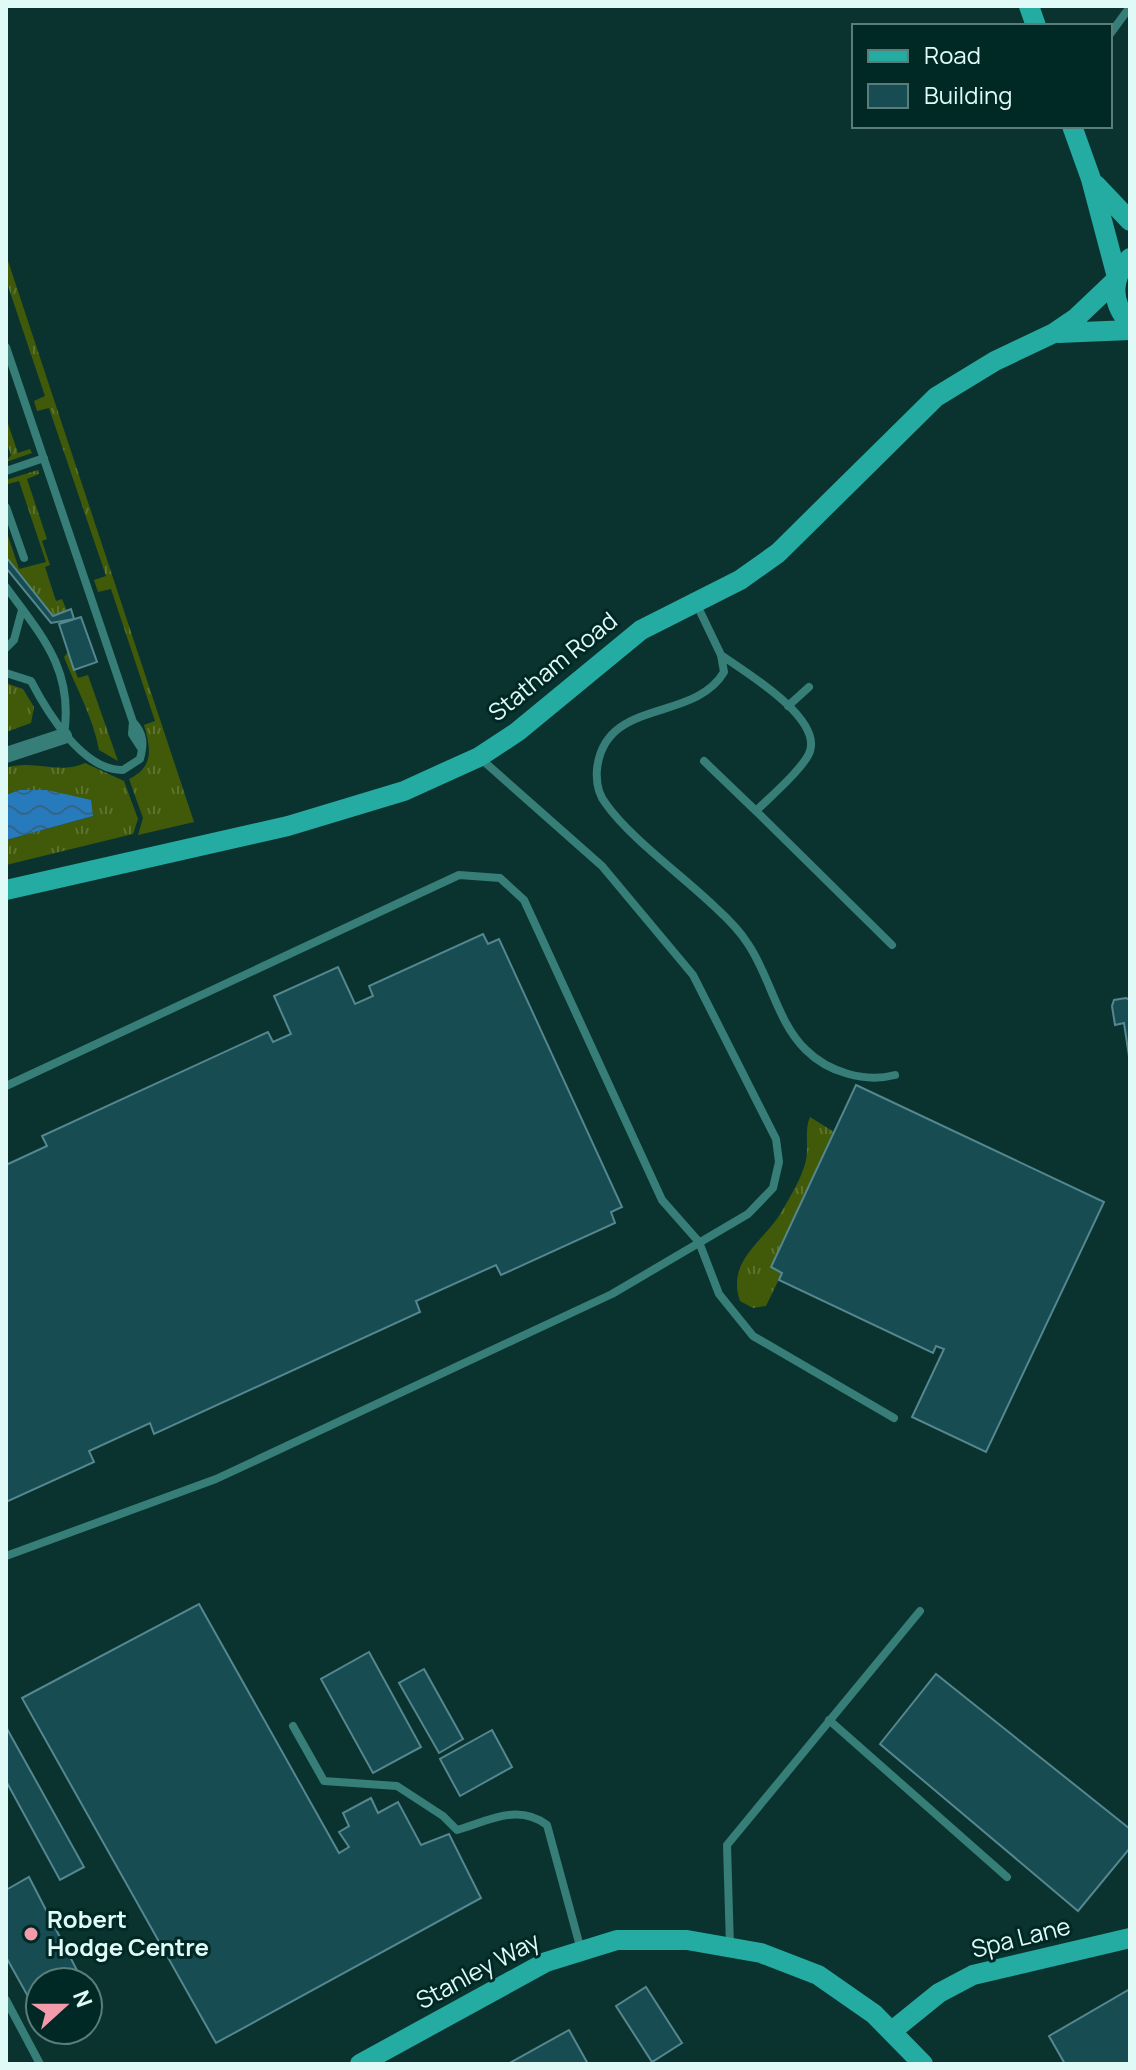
<svg xmlns="http://www.w3.org/2000/svg" width="1136" height="2070" viewBox="0 0 1136 2070" font-family="Manrope,sans-serif">
	<defs>
		<pattern id="grass-tufts" width="24" height="20" patternUnits="userSpaceOnUse" patternTransform="scale(2)"><rect width="24" height="20" fill="#405a0a"/><path d="M3 7l-1-3M5 7V3M7 7l1-3M15 17l-1-3M17 17v-4M19 17l1-3" fill="none" stroke="#5b732e"/></pattern>
		<pattern id="water-waves" width="16" height="10" patternUnits="userSpaceOnUse" patternTransform="scale(2)"><rect width="16" height="10" fill="#277bbd"/><path d="M0 5q4-4 8 0t8 0" fill="none" stroke="#346589"/></pattern>
	</defs>
	<rect width="100%" height="100%" fill="#0a3330"/>
	<path fill="url(#grass-tufts)" d="M6,255L194,822L138,835L143,818L129,779C154,767 151,749 144,725L155,721L111,589L98,592L94,580L106,576L49,408L37,411L34,401L45,396L6,280Z
		M6,418L18,453L30,449L32,453L6,462L11,455L6,441Z
		M38,470L39,474L27,479L47,539L42,541L50,565L45,567L56,601L62,599L67,611L53,616L6,557V530L19,569L46,562L19,481L8,484L6,480Z
		M68,652L78,678L88,675L118,761L99,750C93,717 76,688 64,657Z
		M6,683L23,689L34,707L31,723L6,732Z
		M85,763L124,781L138,819L133,834L6,865V840L93,816L19,790L6,795V768C33,759 59,775 85,763Z
		M810,1117L834,1132L771,1267L782,1273L766,1306L753,1308L740,1301C726,1260 764,1242 782,1211C791,1195 802,1178 806,1160C809,1146 804,1130 810,1117Z"/>
	<path fill="url(#water-waves)" d="M19,790H47L91,800L93,816L6,840V795Z"/>
	<path fill="#164c52" stroke="#54878f" stroke-width="2" d="M6,557L53,616L71,609L74,619L51,623L6,568Z
		M81,617L97,662L74,670L59,624Z
		M483,934L488,944L499,939L622,1207L611,1212L615,1223L501,1275L496,1265L416,1301L420,1312L154,1434L150,1423L89,1451L94,1462L6,1502V1165L47,1146L42,1136L268,1032L273,1042L291,1034L274,996L338,967L355,1004L373,996L369,986Z
		M1126,998L1130,1000V1063L1124,1023L1115,1025L1112,1006L1114,1000Z
		M856,1085L1104,1202L986,1452L912,1417L944,1349L936,1346L933,1353L779,1280L782,1273L771,1267Z
		M199,1604L339,1853L349,1847L339,1832L349,1826L343,1813L371,1798L378,1813L398,1802L421,1845L449,1834L481,1898L216,2043L22,1698Z
		M369,1652L421,1747L373,1773L321,1679Z
		M424,1669L463,1739L439,1753L399,1683Z
		M936,1674L1130,1829V1848L1078,1911L880,1744Z
		M6,1727L84,1867L60,1880L6,1781Z
		M492,1730L512,1767L460,1796L440,1759Z
		M29,1877L83,1982H40V2018L6,1957V1890Z
		M646,1987L682,2043L652,2062L616,2006Z
		M1130,1989V2064H1065L1049,2036Z
		M569,2030L588,2064H508Z"/>
	<g fill="none" stroke-linecap="round" stroke-linejoin="round">
		<path stroke="#367e77" stroke-width="8" d="M1110,34L1130,7
			M6,347L133,722C144,734 144,744 140,759L123,770C83,771 47,712 31,681L6,673
			M6,471L44,458
			M6,507L24,558
			M6,587C42,636 74,670 64,735
			M696,603L721,655L724,672C694,723 605,697 597,769C596,781 598,794 606,804C631,839 683,876 716,908C727,918 740,931 748,944C770,976 777,1022 806,1050C828,1072 865,1083 895,1075
			M6,648L14,640L22,610
			M788,706L809,687
			M133,722L132,734L141,748
			M704,761L756,811C769,798 805,767 810,751C821,717 745,672 721,655
			M756,811L892,945
			M6,1086L459,875L500,878L524,900L662,1200L699,1242L719,1294L753,1336L894,1418
			M6,1556L216,1479L612,1294L748,1214L773,1188L779,1162L776,1139L693,975L602,866L480,758
			M829,1720L1007,1877
			M293,1726L324,1781L397,1786L443,1816L457,1830C488,1821 518,1803 547,1825L581,1950
			M730,1947L727,1845L920,1611
			M6,2000L40,2064"/>
		<path stroke="#367e77" stroke-width="16" d="M6,755L64,736"/>
		<path stroke="#25aca2" stroke-width="20" d="M1029,6L1036,26
			M1072,126L1091,179L1117,277
			M1096,185L1130,221
			M1130,258C1110,278 1111,303 1130,324
			M1058,333L1130,330
			M6,890L288,826L404,791L479,757L517,732L641,630L740,580L778,553L936,397L995,361L1054,333L1076,318L1116,280
			M892,2031L939,1993L973,1975L1130,1938
			M360,2064L546,1962L617,1940H687L761,1953L818,1975L874,2014L923,2064"/>
	</g>
	<circle fill="#f39aab" stroke="#002926" stroke-width="3" cx="31" cy="1934" r="8"/>
	<g text-anchor="middle" stroke-width="6" stroke-linejoin="round" paint-order="stroke">
		<g font-size="24" fill="#e0faf7" stroke="#002926">
			<text transform="translate(553 667) rotate(-39)" y="8">Statham Road</text>
			<text transform="translate(1021 1938) rotate(-14)" y="8">Spa Lane</text>
			<text transform="translate(478 1971) rotate(-28)" y="8">Stanley Way</text>
		</g>
		<g font-size="24" font-weight="bold" fill="#e0faf7" stroke="#002926" text-anchor="start">
			<text x="47" y="1928">Robert<tspan x="47" dy="28">Hodge Centre</tspan></text>
		</g>
	</g>
	<rect width="1136" height="2070" fill="none" stroke="#e0faf7" stroke-width="16"/>
	<rect x="852" y="24" width="260" height="104" fill="#002926" stroke="#5a7d7a" stroke-width="2"/>
	<rect x="868" y="50" width="40" height="12" fill="#25aca2" stroke="#5a7d7a" stroke-width="2"/>
	<text x="924" y="64" font-size="24" fill="#e0faf7">Road</text>
	<rect x="868" y="84" width="40" height="24" fill="#164c52" stroke="#5a7d7a" stroke-width="2"/>
	<text x="924" y="104" font-size="24" fill="#e0faf7">Building</text>
	<g transform="translate(64 2006) rotate(69)"><circle r="38" fill="#002926" stroke="#5a7d7a" stroke-width="2"/>
	<path d="M0-6L14 30L0 20L-14 30Z" fill="#f39aab"/>
	<text y="-12" font-size="22" font-weight="bold" text-anchor="middle" fill="#e0faf7">N</text>
	</g>
</svg>
